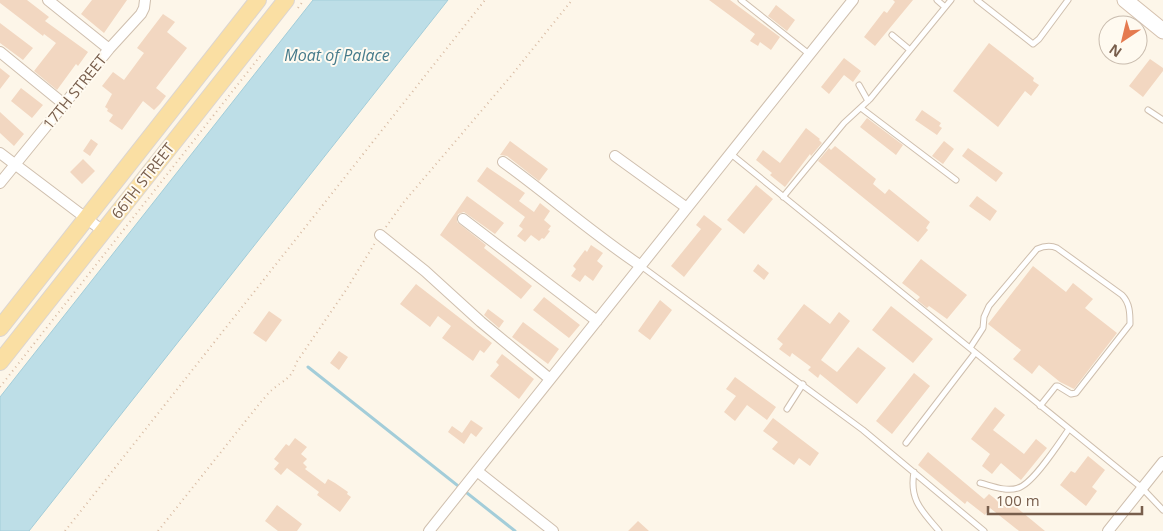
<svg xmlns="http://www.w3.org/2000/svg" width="1163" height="531" viewBox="0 0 1163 531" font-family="'Open Sans',sans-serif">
	<rect width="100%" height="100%" fill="#fdf6e9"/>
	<path fill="#bddee7" stroke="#a3cdd9" d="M313,0H448L29,531H0V397Z"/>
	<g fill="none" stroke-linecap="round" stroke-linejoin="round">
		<path stroke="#a3cdd9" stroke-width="3" d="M308,367L515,531"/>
	</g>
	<path fill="#f2d7c1" d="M0,0H27L49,17L45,21L88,52L78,66L76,64L57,90L34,71L56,43L44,34L43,36L0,3Z
		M92,0H127L104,33L81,14Z
		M709,0H730L780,37L771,50L760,42L758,46L750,41L755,34Z
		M893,0H913L875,46L864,37L884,11L887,13L895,2Z
		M776,5L795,20L787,31L768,16Z
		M163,14L175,22L167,32L187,48L156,88L166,96L160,104L154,110L143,101L122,130L109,121L113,115L107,111L108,109L105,107L112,94L102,86L113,72L124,80L144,53L137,48Z
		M0,23L33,48L23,60L0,43Z
		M989,43L1034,78L1033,81L1039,85L1031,96L1025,91L998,127L953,91Z
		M844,58L861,71L853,82L844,75L829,94L821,87Z
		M1150,59L1163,68V71L1143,97L1129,86Z
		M0,68L10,76L0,89Z
		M21,88L43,105L32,118L11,101Z
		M922,110L941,123L939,126L942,128L937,135L915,120Z
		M0,112L24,134L14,146L0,133Z
		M867,118L903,145L896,155L860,127Z
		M806,128L820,139L819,140L822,143L811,156L810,154L785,187L770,175L772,173L756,160L763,150L780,163Z
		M91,139L98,144L90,156L83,151Z
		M510,141L548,169L539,181L507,156L500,155Z
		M944,141L954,149L943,164L932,156Z
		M835,146L876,179L873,184L885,194L889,189L930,222L926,228L928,230L918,242L818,161L829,148L831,150Z
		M968,148L1003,173L996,182L962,156Z
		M83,159L95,171L82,184L70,172Z
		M487,167L525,193L519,201L534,212L540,203L550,211L544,220L551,226L548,230L550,231L544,239L542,238L539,241L531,235L525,242L517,236L523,229L519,226L525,217L477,181Z
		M756,185L773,199L744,234L727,220Z
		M467,196L504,223L495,234L464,212L458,214L457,222L486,245L484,248L532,286L521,299L440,235Z
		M977,196L997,211L990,221L969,206Z
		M704,215L722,229L684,277L671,266L701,229L696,225Z
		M591,245L603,253L597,261L603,266L593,281L585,275L580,282L571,276L576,269L573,266L585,250L587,252Z
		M921,259L967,295L947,319L929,306L927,308L917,300L920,297L902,283Z
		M758,264L769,273L764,280L753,271Z
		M1033,266L1066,292L1073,283L1093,299L1085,308L1117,333L1074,389L1060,382L1039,365L1032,374L1013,359L1021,350L988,324Z
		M416,284L492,343L484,353L480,350L473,361L442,338L451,326L438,316L430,327L400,304Z
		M544,297L580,325L569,338L533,310Z
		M660,300L672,310L650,340L638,331Z
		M804,304L830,324L839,312L850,321L821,360L837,372L858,347L886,368L857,404L820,374L818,378L808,370L811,367L792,353L790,357L779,349L783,344L777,339Z
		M891,306L933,339L913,363L872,330Z
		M488,309L504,321L499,328L484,315Z
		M269,311L282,320L266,342L253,333Z
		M523,322L559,349L548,364L512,337Z
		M339,351L348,357L339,370L330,363Z
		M502,354L534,379L519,399L490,376L499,365L496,362Z
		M914,373L930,386L892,434L876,421Z
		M735,377L776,407L767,420L747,405L735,421L724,412L736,396L726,389Z
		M995,407L1005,415L993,430L1024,454L1036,439L1047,448L1021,480L1001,463L992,474L982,466L990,454L971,439Z
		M773,418L819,453L810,466L799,458L794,465L772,449L778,442L763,431Z
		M471,420L483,428L476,437L471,433L464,444L448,432L452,426L462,433Z
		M295,438L307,447L301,454L307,459L303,463L307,467L305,469L325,484L328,479L335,483L348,492L347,494L351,497L340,512L317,495L319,492L287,468L281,475L274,469L279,463L274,459L286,444L289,446Z
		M928,452L984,499L989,494L1007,508L1011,503L1045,531H1019L990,508L985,515L967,501L965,504L918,465Z
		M1088,456L1105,470L1092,487L1097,491L1086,506L1060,485L1071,471L1075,473Z
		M277,505L302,524L297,531H278L265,521Z
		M638,521L649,531H628Z"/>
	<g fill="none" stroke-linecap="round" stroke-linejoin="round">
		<g stroke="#cfbfae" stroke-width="7">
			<path id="lane" d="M741,0L809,54
				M937,0L945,7
				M977,0L1033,44L1039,39L1068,0
				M892,35L910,50
				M859,85L868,101
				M861,108L956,180
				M1148,110L1163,120
				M731,154L1142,488L1163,510
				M783,197L844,123L870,99L951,0
				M641,266L863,430L984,531
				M970,348L983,328L984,317L989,306L1037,249C1044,246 1050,245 1057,248L1122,295C1130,303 1130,314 1130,324L1076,393L1071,394L1058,386H1056L1040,406
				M787,409L803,384
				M906,443L975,353
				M914,472C909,500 922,511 939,531
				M980,483C992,486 1006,492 1018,488C1033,484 1059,443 1069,429"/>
		</g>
		<g stroke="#cfbfae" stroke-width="12">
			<path id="street" d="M48,0L109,49
				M0,52L65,105
				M0,153L103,231
				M615,156L687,208
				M503,162C550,196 593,234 641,266
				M0,183L109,49L141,14L144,8L145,0
				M463,219L597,321
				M380,235L425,271L481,322L550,379
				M477,471L553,531
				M429,531L853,0
				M1108,531L1163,462"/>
		</g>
		<g stroke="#d5c1ae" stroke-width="17">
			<path id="secondary" d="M1125,0L1163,31"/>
		</g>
		<g stroke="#dcd5d0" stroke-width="18">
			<path id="primary" d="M0,328L258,0
				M0,362L286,0"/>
		</g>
		<path stroke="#d8bba3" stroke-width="2" stroke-dasharray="1 4" stroke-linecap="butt" d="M298,8L304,0
			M386,227L403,203L511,76L572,0
			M0,387L261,55
			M65,531L485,0
			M158,531L260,403C264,399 268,393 272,390C283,380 292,379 296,363L346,290L375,243"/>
		<use href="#lane" stroke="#fff" stroke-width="5"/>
		<use href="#street" stroke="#fff" stroke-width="10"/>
		<use href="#secondary" stroke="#fff" stroke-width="15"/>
		<use href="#primary" stroke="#fadfa3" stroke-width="16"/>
	</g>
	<g text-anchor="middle" stroke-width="4" stroke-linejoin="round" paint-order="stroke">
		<g font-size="15" fill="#785e4c" stroke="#fffaf0">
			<text transform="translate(75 92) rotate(-51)" y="5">17TH STREET</text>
			<text transform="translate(143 181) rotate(-52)" y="5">66TH STREET</text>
		</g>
		<g font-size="16" font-style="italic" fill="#467b8b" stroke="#fffaf0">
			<text x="337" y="61">Moat of Palace</text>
		</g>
	</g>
	<g transform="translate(1123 40) rotate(215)"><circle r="24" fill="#fffaf0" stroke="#c9bcae"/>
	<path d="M0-4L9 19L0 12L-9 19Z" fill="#e57a4f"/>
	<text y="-8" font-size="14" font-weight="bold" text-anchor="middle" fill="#785e4c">N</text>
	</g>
	<path d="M988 506v8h154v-8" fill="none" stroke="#785e4c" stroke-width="2.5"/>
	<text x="996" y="506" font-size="15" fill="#785e4c" stroke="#fffaf0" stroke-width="4" paint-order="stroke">100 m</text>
</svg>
